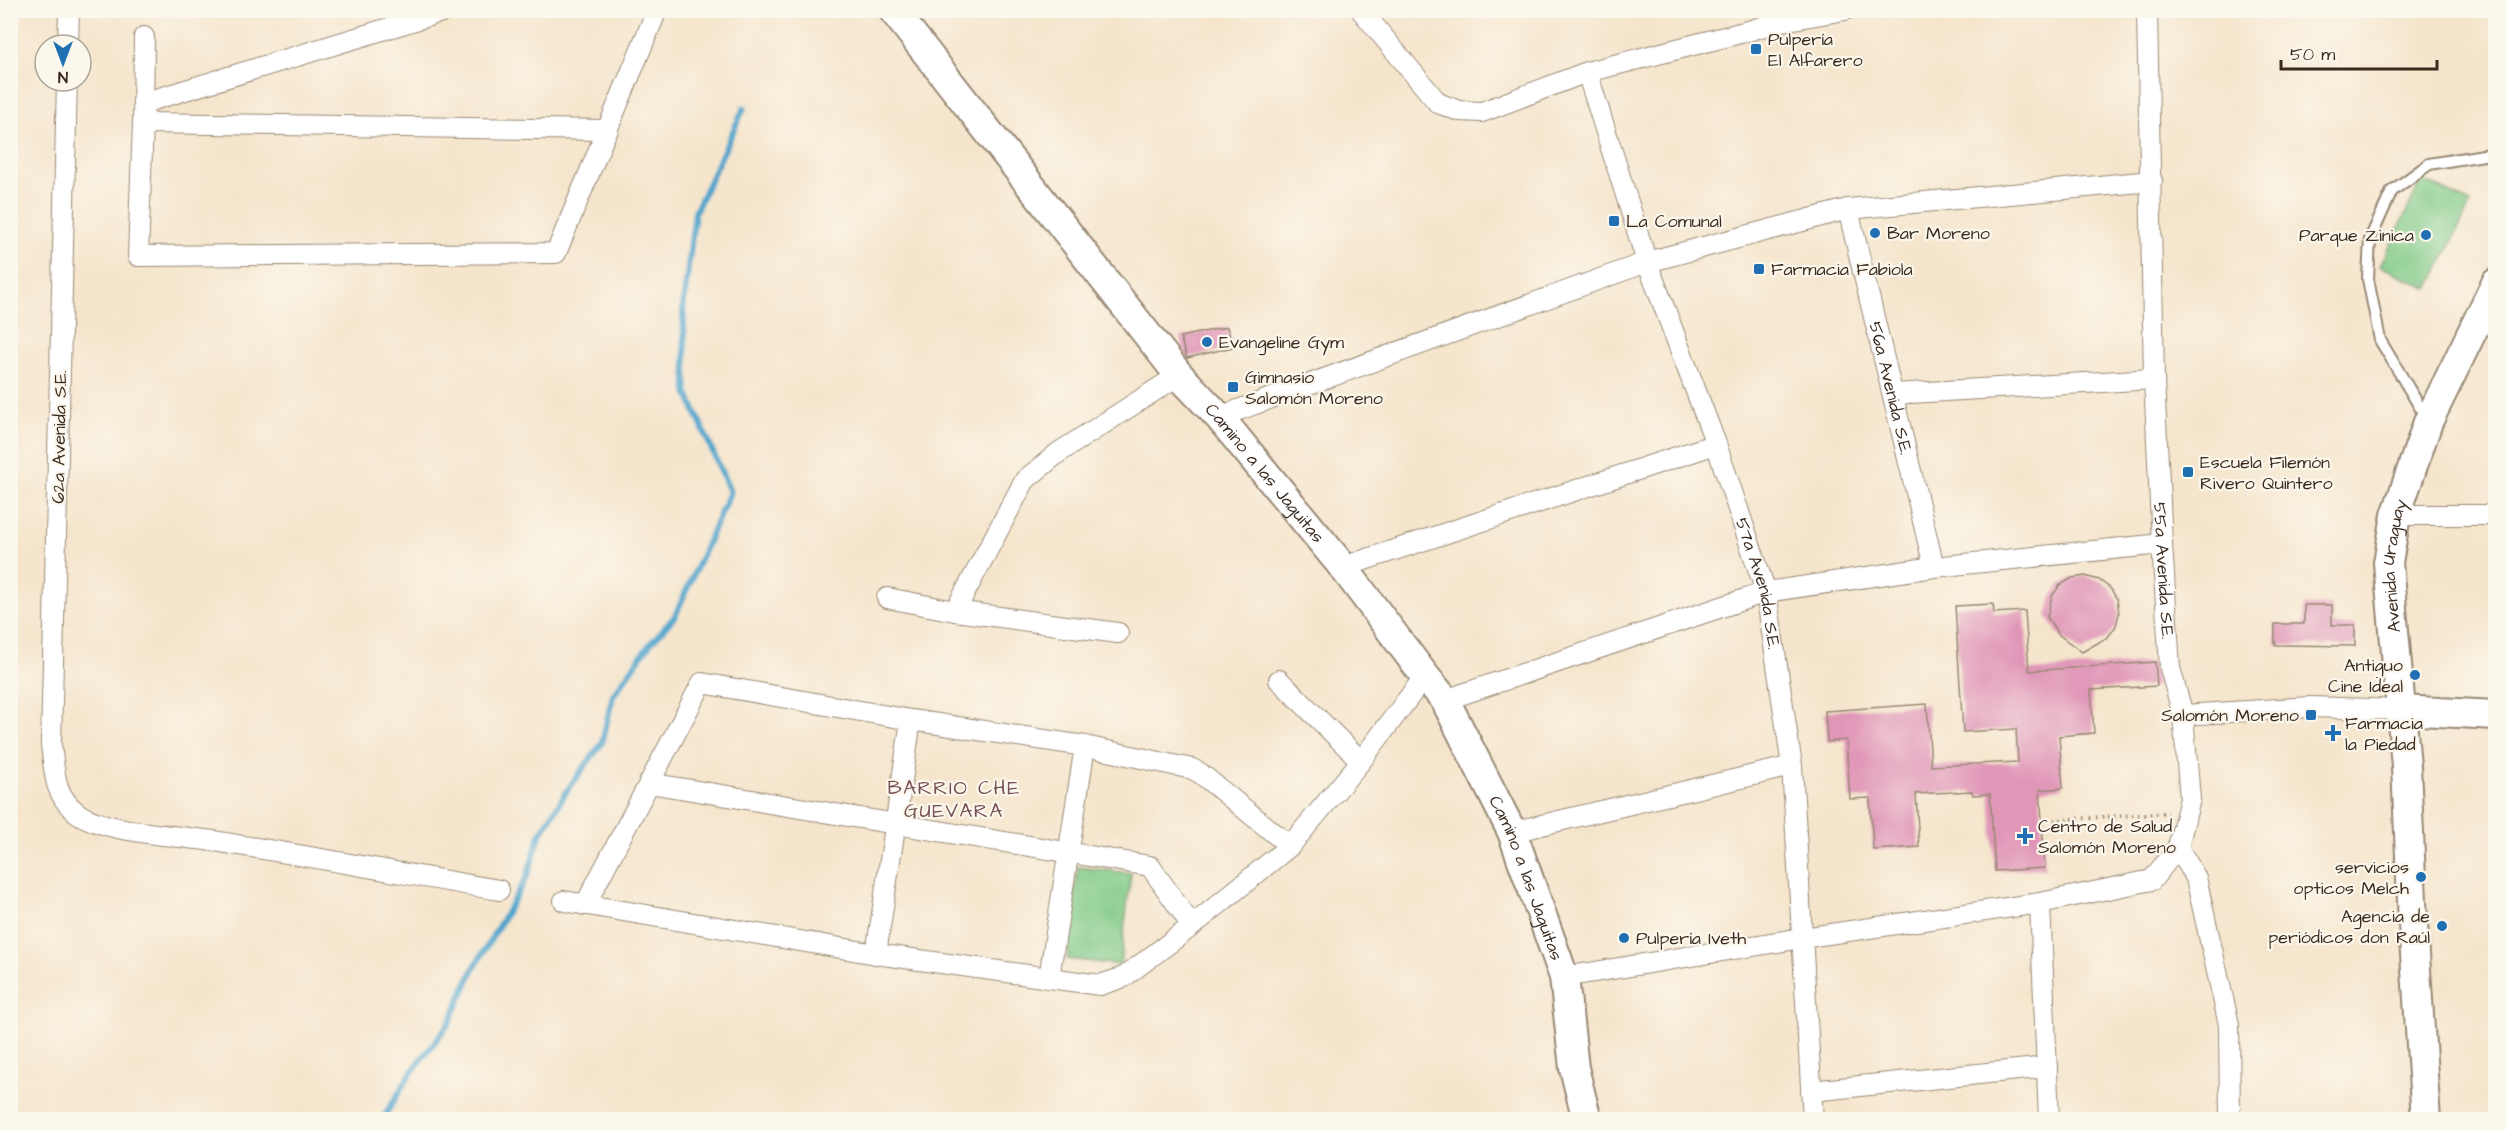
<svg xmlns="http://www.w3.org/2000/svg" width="2506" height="1130" viewBox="0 0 2506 1130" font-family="'Architects Daughter',sans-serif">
	<rect width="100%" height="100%" fill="#fbf7ec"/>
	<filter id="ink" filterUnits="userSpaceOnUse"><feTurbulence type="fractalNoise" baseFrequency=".0167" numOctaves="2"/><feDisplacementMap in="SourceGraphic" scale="12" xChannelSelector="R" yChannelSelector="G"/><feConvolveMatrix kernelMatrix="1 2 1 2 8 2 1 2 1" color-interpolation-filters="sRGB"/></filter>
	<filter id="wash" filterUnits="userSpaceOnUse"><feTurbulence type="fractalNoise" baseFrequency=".008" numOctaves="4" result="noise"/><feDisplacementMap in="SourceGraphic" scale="24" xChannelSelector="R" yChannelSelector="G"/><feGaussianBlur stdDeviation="1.35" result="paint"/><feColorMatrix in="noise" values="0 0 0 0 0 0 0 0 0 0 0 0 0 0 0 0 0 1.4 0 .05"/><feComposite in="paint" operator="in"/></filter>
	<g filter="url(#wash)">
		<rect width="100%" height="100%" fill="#f5e5cc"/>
		<path fill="#7fc986" stroke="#5d7a52" stroke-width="1.5" d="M2422,180L2471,203L2429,289L2380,266Z
			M1078,867L1131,873L1120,965L1067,959Z"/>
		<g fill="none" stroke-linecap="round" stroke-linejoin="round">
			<path stroke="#50a4cc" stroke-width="6" d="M382,1120L411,1073L450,1022L473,970L527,877L540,835L566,792L602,743L613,695L649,645L675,616L730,492L687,392L683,308L695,212L744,108"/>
		</g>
		<g id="blocks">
			<path fill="#e096b7" d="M1227,327L1233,347L1187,358L1180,337Z
				M2085,576L2099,580L2110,588L2117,599L2119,613L2116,626L2108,637L2082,652L2058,634L2047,617L2052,596L2060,585L2072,578Z
				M1993,604L1994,613L2025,611L2029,671L2155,662L2157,686L2091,690L2094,733L2059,736L2063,788L2040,790L2045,868L1995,871L1990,794L1973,795L1972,791L1916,794L1919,847L1873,850L1870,798L1850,799L1846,740L1827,742L1825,711L1927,704L1931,766L2018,762L2016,729L1963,732L1955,606Z
				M2304,605H2332V625H2355V646L2275,645V624H2304Z"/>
		</g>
	</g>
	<g filter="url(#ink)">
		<use href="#blocks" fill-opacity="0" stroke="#988875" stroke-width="1.5"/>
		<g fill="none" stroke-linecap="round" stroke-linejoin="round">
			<g stroke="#988875" stroke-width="14">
				<path id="lane" d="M2427,419L2380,340L2368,279L2370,239L2392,191L2429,164L2496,153"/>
			</g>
			<g stroke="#988875" stroke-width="22">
				<g id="street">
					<path d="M1361,10L1438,103L1459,111L1482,112L1587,72L1748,31L1782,21L1845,10"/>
					<path id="s1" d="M2147,10L2154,379L2162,544L2170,668L2183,715L2190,799L2178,847L2196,878L2229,1025L2230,1120"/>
					<path d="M144,37L143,123L138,256L556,253L657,10"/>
					<path d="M68,45L69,10"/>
					<path id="s2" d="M1587,72L1647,262L1716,444L1766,592L1792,766L1813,1120"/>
					<path d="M67,81L51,745C55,771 53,793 75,811C100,833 185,836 220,842C313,857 406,874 499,890"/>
					<path d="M143,103L448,10"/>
					<path d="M143,123L608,130"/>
					<path id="s3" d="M1848,209L1934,567"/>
					<path d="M1893,394L2154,379"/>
					<path d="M1219,417L1647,262L1848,209L2152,181"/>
					<path d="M2396,515H2496"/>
					<path d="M1343,567L1716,444"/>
					<path d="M887,598L955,611L1118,633"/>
					<path d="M955,611L1025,480L1058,453L1179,375"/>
					<path d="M1279,680L1361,761"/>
					<path d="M1445,700L1766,592L1934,567L2162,544"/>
					<path d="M2183,715L2311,707L2400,710"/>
					<path d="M649,783L1150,866L1192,926"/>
					<path d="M1512,832L1792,766"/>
					<path d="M564,901L876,954L1100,985L1124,977L1192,926L1290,846L1361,761L1425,676"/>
					<path d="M2040,903L2049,1120"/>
					<path d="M585,905L702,683L911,720L1085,746L1192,769L1200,773L1290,846"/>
					<path d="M876,954L911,720"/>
					<path d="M1564,977L1802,938L2040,903L2152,880L2178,847"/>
					<path d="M1049,978L1085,746"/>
					<path d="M1811,1091L2047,1067"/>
				</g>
			</g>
			<g stroke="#988875" stroke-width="32">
				<g id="secondary">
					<path id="s4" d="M893,10L1179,375L1219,417L1343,567L1425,676L1445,700L1512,832L1564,977L1574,1068L1587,1120"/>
					<path d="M2400,710L2496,715"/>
					<path id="s5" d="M2426,1120L2413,924L2406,766L2388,563L2396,515L2428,422L2496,283"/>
				</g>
			</g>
			<path stroke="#988875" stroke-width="4" stroke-dasharray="1.5 4.5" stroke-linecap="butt" d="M2054,820L2168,813"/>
			<use href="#lane" stroke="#fff" stroke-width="10"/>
			<use href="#street" stroke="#fff" stroke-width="20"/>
			<use href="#secondary" stroke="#fff" stroke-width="28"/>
		</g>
	</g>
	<g fill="#1f6fb2" stroke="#fbf7ec" stroke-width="2">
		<rect x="1750" y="43" width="12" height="12" rx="3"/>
		<rect x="1608" y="215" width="12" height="12" rx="3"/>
		<circle cx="1875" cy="233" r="6"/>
		<circle cx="2426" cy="235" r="6"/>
		<rect x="1753" y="263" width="12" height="12" rx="3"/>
		<circle cx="1207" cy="342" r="6"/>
		<rect x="1227" y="381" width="12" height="12" rx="3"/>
		<rect x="2182" y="466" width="12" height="12" rx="3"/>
		<circle cx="2415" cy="675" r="6"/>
		<rect x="2305" y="709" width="12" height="12" rx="3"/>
		<path d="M2330 724h6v6h6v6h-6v6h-6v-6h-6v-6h6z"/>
		<path d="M2022 827h6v6h6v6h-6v6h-6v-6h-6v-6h6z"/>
		<circle cx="2421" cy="877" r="6"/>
		<circle cx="2442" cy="926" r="6"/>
		<circle cx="1624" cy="938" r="6"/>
	</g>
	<g text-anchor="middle" stroke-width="4.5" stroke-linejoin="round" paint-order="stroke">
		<g font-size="18" fill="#3b2a1e" stroke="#fbf7ec" text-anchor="start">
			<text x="1768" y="45">Pulpería<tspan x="1768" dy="21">El Alfarero</tspan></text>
			<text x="1626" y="227">La Comunal</text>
			<text x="1887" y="239">Bar Moreno</text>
			<text x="2414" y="241" text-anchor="end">Parque Zinica</text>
			<text x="1771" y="275">Farmacia Fabiola</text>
			<text x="1219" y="348">Evangeline Gym</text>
			<text x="1245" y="383">Gimnasio<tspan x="1245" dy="21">Salomón Moreno</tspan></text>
			<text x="2200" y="468">Escuela Filemón<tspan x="2200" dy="21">Rivero Quintero</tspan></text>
			<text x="2403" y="671" text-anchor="end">Antiguo<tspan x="2403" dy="21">Cine Ideal</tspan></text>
			<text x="2299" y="721" text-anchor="end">Salomón Moreno</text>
			<text x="2345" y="729">Farmacia<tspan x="2345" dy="21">la Piedad</tspan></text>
			<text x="2038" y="832">Centro de Salud<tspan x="2038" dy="21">Salomón Moreno</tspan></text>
			<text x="2409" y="873" text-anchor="end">servicios<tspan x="2409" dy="21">opticos Melch</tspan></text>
			<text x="2430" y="922" text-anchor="end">Agencia de<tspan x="2430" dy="21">periódicos don Raúl</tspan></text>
			<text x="1636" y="944">Pulpería Iveth</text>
		</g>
		<g font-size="18" fill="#3b2a1e" stroke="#fbf7ec">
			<text dy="6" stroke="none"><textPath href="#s3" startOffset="184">56a Avenida S.E.</textPath></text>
			<text transform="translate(59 437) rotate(-89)" y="6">62a Avenida S.E.</text>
			<text dy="6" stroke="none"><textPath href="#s4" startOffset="594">Camino a las Jaguitas</textPath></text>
			<text dy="6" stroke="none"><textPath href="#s5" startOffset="556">Avenida Uraguay</textPath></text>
			<text dy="6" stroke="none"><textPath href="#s1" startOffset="561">55a Avenida S.E.</textPath></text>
			<text dy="6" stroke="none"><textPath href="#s2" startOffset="540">57a Avenida S.E.</textPath></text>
			<text dy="6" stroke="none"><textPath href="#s4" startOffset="1080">Camino a las Jaguitas</textPath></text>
		</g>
		<g font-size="20" letter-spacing="1.5" fill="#755054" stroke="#fbf7ec">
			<text x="954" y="794">BARRIO CHE<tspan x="954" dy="23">GUEVARA</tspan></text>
		</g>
	</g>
	<rect width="2506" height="1130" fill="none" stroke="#fbf7ec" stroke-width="36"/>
	<g transform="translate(63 63) rotate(180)"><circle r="28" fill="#fbf7ec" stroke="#aea59a" stroke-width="1.5"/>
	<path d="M0-4.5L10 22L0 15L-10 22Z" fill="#1f6fb2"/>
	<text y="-9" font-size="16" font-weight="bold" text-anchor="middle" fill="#3b2a1e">N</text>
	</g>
	<path d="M2281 60v9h156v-9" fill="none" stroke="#3b2a1e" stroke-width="3"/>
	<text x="2290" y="60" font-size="18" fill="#3b2a1e" stroke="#fbf7ec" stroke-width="4.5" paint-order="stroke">50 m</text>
</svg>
